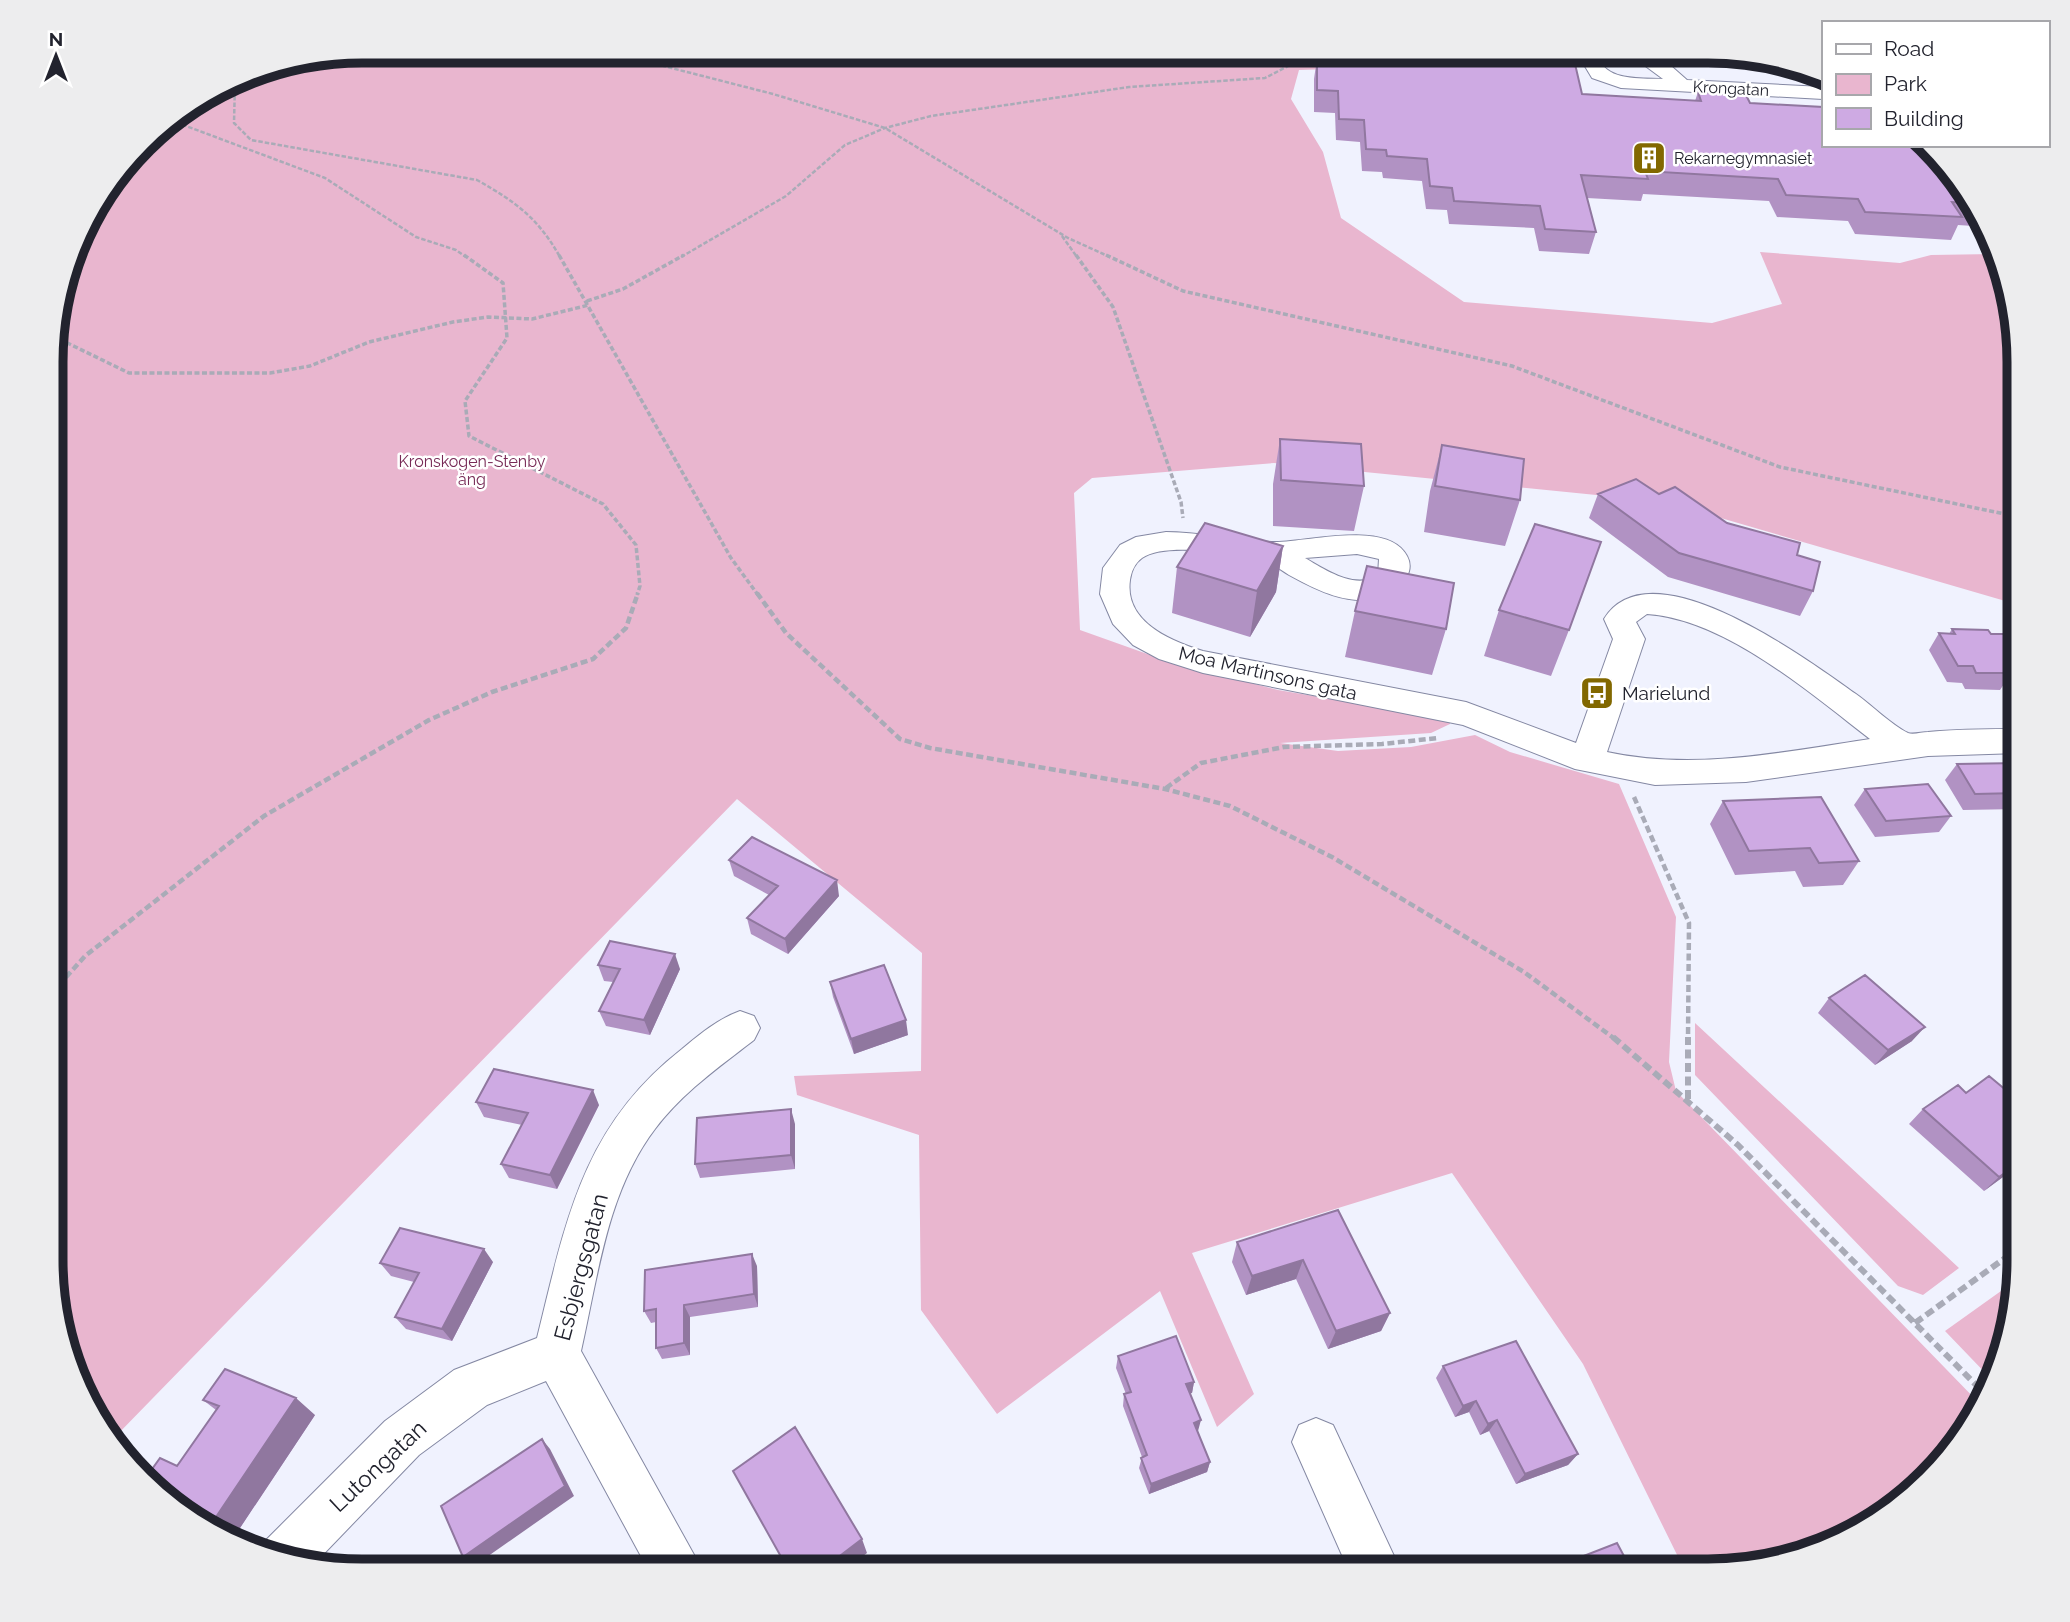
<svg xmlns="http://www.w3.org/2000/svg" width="2070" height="1622" viewBox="0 0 2070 1622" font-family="Raleway,sans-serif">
	<rect width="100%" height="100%" fill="#f0f2fe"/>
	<path fill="#e9b6cf" d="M362,51H1357L1368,61L1361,68L1299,70L1291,99L1323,152L1341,218L1464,302L1712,323L1782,304L1760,252L1900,263L1931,255L1994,254L2019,362V605L1666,502L1274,463L1092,478L1074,493L1080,630L1167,661L1278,690L1450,719V724L1431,733L1280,743L1338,751L1411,747L1475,735L1510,752L1619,784L1676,917L1669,1062L1676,1091L1980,1404L1942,1465L1827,1547L1708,1571H1685L1583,1364L1452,1173L1192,1253L1254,1394L1217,1427L1160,1291L997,1414L921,1310L919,1135L797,1095L794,1076L921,1071L922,953L737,799L114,1438L83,1398L51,1281L53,321L92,207L157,128L262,67Z
		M1695,1023L1959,1268L1923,1295L1898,1286L1695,1075Z
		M2001,1291L2013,1304L1994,1382L1945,1331Z"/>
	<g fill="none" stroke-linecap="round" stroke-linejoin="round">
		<g stroke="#8488a3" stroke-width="2">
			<path id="minor" d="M1595,51H1646L1662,58L1687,80L1823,87V99L1621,88L1592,78L1583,63ZM1616,58L1640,62L1663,79C1645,78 1613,81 1602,64Z
				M1166,532C1202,532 1236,541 1272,542C1305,543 1388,519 1407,556C1413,567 1408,576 1402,585C1396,593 1388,596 1379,598C1348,606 1316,590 1289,575C1281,570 1271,562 1262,560C1236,553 1164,542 1142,558C1135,563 1131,572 1130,580C1124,622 1171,641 1203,651L1466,702L1576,743L1613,639L1604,619C1651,543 1809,661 1856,694C1873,706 1890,724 1908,733C1913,735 1922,732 1928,732C1959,729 1989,729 2019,729V753L1928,756L1746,782L1655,785L1575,769L1463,725L1203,673L1159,659L1133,645L1113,624L1100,594L1103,568L1120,545L1136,537ZM1357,554L1379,559L1378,575C1356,591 1324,569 1305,558ZM1647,614C1725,619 1810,693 1870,739C1784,752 1694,771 1607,752L1645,639L1636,622Z
				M740,1011L754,1016L760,1028L754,1040C719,1067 682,1093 655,1129C607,1192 598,1276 581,1351L703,1571H649L546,1381L487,1405L419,1455L314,1564L262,1552L267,1539L385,1421L454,1370L537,1338C566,1221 582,1127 682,1049C700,1034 718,1019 740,1011Z
				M1316,1418L1333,1425L1401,1571H1349L1292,1442L1299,1425Z"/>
		</g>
		<path stroke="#a9abb7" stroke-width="2.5" stroke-dasharray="4.5 2" stroke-linecap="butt" d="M605,51L773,94L885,128L1068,238L1110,257
			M235,83L234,123L251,140L477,180C516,202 538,218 560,257
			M170,120L325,178L416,237L456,250L466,257
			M1062,236L1077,257
			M681,257L786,196L845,145L885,128L931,116L1129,87L1265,78L1317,51"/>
		<path stroke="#a9abb7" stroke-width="3.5" stroke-dasharray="5 2.5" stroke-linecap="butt" d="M464,255L503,283L507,338L465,401L469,436L603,504L636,545L640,586L637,595
			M559,255L731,558L758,595
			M1076,255L1113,307L1181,502L1183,518
			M1106,255L1183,291L1512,366L1780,467L2019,517
			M587,301L623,289L684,255
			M53,336L129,373H270L310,366L369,342L453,322L488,317L532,319L589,305"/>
		<path stroke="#a9abb7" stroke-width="4.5" stroke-dasharray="7 3.5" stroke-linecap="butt" d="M757,593L786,633L900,739L930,748L1165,789L1230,806L1332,857L1524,972L1615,1039
			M1166,788L1201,763L1284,747L1382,744L1438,738
			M1634,797L1689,923L1688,1039
			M52,993L85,956L264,816L429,720L492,692L593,659L626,628L638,593"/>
		<path stroke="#a9abb7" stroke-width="6" stroke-dasharray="9 4.5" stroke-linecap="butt" d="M1613,1037L1738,1145L1986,1395
			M1688,1099V1037
			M1915,1323L2019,1248"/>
		<use href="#minor" fill="#fff" fill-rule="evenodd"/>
	</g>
	<path fill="#b192c3" d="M1357,51H1572L1582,94L1695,101L1698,92L1750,103L1926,145L1987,225L1988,227L1958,225L1951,240L1855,234L1848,221L1777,217L1769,201L1643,194L1641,201L1587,198L1596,232L1589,254L1539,251L1534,228L1449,224L1447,210L1426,209L1422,181L1383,178L1382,172L1362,171L1360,142L1336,140L1335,113L1314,112V79L1317,58L1358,60Z
		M1280,439L1364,486L1354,531L1273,526V484Z
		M1442,445L1520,500L1505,546L1424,532L1430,491Z
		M1598,494H1659L1797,555L1813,591L1800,616L1668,577L1589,518Z
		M1283,546L1276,592L1250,637L1172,613L1177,567Z
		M1499,610L1569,630L1551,676L1484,656Z
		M1355,611L1446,629L1432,675L1345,657Z
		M1952,629L1991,634L2019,655V679L2015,684H2004L2000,690L1965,689L1962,683L1947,682L1929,650L1939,633L1949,634Z
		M2019,763V809L1963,810L1945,780L1957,764Z
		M1865,789L1951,816L1939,832L1875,837L1854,805Z
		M1723,801L1859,861L1843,885L1803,887L1795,871L1735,875L1710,824Z
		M729,860L839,896L788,954L751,934L747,918L769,895L734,876Z
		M598,965L680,969L650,1035L606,1026L599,1011L613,982L604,981Z
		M830,982L908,1035L854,1054L833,997Z
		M1829,998L1912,1041L1875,1065L1818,1013Z
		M1966,1093L2019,1101V1165L1984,1191L1909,1124L1923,1109Z
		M476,1102L599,1105L557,1189L509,1178L501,1164L522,1125L484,1117Z
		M795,1124V1169L700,1178L695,1164Z
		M1338,1210L1390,1313L1381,1331L1328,1349L1296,1279L1246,1295L1232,1262L1237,1242Z
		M493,1262L452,1341L406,1329L395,1317L414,1282L391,1276L380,1263Z
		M757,1266L758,1307L690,1317V1355L662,1359L656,1348V1322L651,1323L644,1311Z
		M1118,1356L1194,1382L1192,1393H1190L1197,1431L1210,1462L1207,1472L1149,1494L1139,1468L1142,1457L1123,1406L1124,1394H1126L1116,1368Z
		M1443,1366L1578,1454L1568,1465L1516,1484L1489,1431L1480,1435L1469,1412L1455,1417L1436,1378Z
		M203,1400L315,1415L236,1534L214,1524L212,1528L157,1494L216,1410Z"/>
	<path fill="#90779f" d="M1283,546L1276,592L1250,637L1257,591Z
		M837,880L839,896L788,954L785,939Z
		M675,954L680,969L650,1035L644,1020Z
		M906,1020L908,1035L854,1054L851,1039Z
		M1925,1027L1912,1041L1875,1065L1888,1050Z
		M593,1090L599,1105L557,1189L550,1175Z
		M791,1109L795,1124V1169L791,1155Z
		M2019,1163L2018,1166L1984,1191L1999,1177Z
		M484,1249L493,1262L452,1341L442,1329Z
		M752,1254L757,1266L758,1307L754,1294Z
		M1303,1260L1296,1279L1246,1295L1252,1276Z
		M684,1305L690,1317V1355L684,1343Z
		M1390,1313L1381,1331L1328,1349L1336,1331Z
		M1194,1382L1192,1393L1184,1395L1186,1384Z
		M296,1398L315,1415L236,1534L214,1520Z
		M1476,1401L1469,1412L1455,1417L1463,1406Z
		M1201,1420L1198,1431L1191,1434L1194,1423Z
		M1497,1420L1489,1431L1480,1435L1488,1424Z
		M542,1439L550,1449L574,1496L474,1566L463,1557Z
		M1578,1454L1568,1465L1516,1484L1525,1474Z
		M1210,1462L1207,1472L1149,1494L1151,1484Z
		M191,1510L214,1524L212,1528L188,1513Z
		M862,1539L867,1553L843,1571H820Z"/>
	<path fill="#ceaae3" stroke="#90779f" stroke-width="2" d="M1361,51H1572L1582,94L1701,101L1698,92L1746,95L1750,103L1823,107V145H1926L1971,203L1952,202L1962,217L1865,212L1858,199L1786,195L1778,179L1645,171L1648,179L1581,175L1596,232L1545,229L1540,206L1454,201L1452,188L1430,186L1427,159L1387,156L1386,150L1366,149L1364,120L1339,119L1338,91L1317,90V58L1361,60Z
		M1280,439L1361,444L1364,486L1281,480Z
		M1442,445L1524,459L1520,500L1435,486Z
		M1636,479L1659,494L1675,487L1727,523L1800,543L1797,555L1820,562L1813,591L1679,553L1598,494Z
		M1205,523L1283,546L1257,591L1177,567Z
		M1535,524L1601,542L1569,630L1499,610Z
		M1367,566L1454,583L1446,629L1355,611Z
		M1952,629L1988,630L1991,634H2006L2019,655V668L2008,667L2011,673H1976L1973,666H1958L1939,633L1955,634Z
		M2019,763V793L1975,794L1957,764Z
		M1928,784L1951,816L1886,821L1865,789Z
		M1821,797L1859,861L1819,863L1810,848L1749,851L1723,801Z
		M752,837L837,880L785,939L747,918L778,886L729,860Z
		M610,941L675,954L644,1020L599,1011L620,969L598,965Z
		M884,965L906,1020L851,1039L830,982Z
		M1865,975L1925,1027L1888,1050L1829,998Z
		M494,1069L593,1090L550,1175L501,1164L528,1113L476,1102Z
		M1989,1076L2019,1101V1163L1999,1177L1923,1109L1958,1085L1966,1093Z
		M791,1109V1155L695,1164L697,1118Z
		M1338,1210L1390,1313L1336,1331L1303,1260L1252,1276L1237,1242Z
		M400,1228L484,1249L442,1329L395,1317L419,1273L380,1263Z
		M752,1254L754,1294L684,1305V1343L656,1348V1309L644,1311L645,1270Z
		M1176,1336L1194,1382L1186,1384L1201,1420L1194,1423L1210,1462L1151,1484L1141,1458L1147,1455L1124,1394L1131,1392L1118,1356Z
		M1516,1341L1578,1454L1525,1474L1497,1420L1488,1424L1476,1401L1463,1406L1443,1366Z
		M225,1369L296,1398L214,1520L191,1510L188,1513L157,1494L145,1479L160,1458L177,1466L219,1406L203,1400Z
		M795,1427L862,1539L820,1571H789L733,1471Z
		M542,1439L565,1486L463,1557L441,1506Z
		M1617,1543L1632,1571H1545Z"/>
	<defs>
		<g id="building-square" transform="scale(1.75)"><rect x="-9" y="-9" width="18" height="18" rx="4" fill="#826800" stroke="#fff"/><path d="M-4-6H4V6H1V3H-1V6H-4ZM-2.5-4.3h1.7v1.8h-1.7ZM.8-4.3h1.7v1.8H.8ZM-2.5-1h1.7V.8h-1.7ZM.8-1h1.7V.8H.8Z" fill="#fff"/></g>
		<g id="bus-square" transform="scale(1.75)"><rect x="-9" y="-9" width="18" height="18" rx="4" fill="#826800" stroke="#fff"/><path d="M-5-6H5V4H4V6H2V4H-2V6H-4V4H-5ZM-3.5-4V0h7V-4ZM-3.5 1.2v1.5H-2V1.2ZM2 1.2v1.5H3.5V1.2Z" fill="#fff"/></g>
	</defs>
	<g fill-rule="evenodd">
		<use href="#building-square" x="1649" y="158"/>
		<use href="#bus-square" x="1597" y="693"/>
	</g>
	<g text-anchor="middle" stroke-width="5" stroke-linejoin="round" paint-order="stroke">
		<g font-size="16" fill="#22232e" stroke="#fff">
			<text transform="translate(1731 88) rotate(3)" y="6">Krongatan</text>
		</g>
		<g font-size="16" fill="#22232e" stroke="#fff" text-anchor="start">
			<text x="1674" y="164">Rekarnegymnasiet</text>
		</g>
		<g font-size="16" fill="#772a56" stroke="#fff">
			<text x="472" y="467">Kronskogen-Stenby<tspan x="472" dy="18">äng</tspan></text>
		</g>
		<g font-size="19" fill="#22232e" stroke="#fff">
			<text transform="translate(1268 673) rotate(13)" y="7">Moa Martinsons gata</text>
		</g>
		<g font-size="19" fill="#22232e" stroke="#fff" text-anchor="start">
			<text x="1622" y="700">Marielund</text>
		</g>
		<g font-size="23" fill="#22232e" stroke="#fff">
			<text transform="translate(581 1267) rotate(-75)" y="8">Esbjergsgatan</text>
			<text transform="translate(378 1466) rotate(-43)" y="8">Lutongatan</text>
		</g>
	</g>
	<path d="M0 0H2070V1622H0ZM362 63H1708A299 299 0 0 1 2007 362V1260A299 299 0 0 1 1708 1559H362A299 299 0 0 1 63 1260V362A299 299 0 0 1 362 63Z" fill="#ededee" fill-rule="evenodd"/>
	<path fill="none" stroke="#22232e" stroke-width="9" d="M362 63H1708A299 299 0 0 1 2007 362V1260A299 299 0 0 1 1708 1559H362A299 299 0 0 1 63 1260V362A299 299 0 0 1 362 63Z"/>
	<rect x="1822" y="21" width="228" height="126" fill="#ffffff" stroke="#a7a7ab" stroke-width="2"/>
	<rect x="1836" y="44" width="35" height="10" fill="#ffffff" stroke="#a7a7ab" stroke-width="2"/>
	<text x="1884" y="56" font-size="21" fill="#22232e">Road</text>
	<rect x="1836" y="74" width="35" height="21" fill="#e9b6cf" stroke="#a7a7ab" stroke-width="2"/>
	<text x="1884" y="91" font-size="21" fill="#22232e">Park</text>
	<rect x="1836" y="108" width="35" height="21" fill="#ceaae3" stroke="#a7a7ab" stroke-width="2"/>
	<text x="1884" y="126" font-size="21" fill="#22232e">Building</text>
	<g transform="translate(56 56)" stroke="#ffffff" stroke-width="5" paint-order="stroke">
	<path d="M0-5L12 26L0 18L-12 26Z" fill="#22232e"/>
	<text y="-10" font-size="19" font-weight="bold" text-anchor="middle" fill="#22232e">N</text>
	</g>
</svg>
